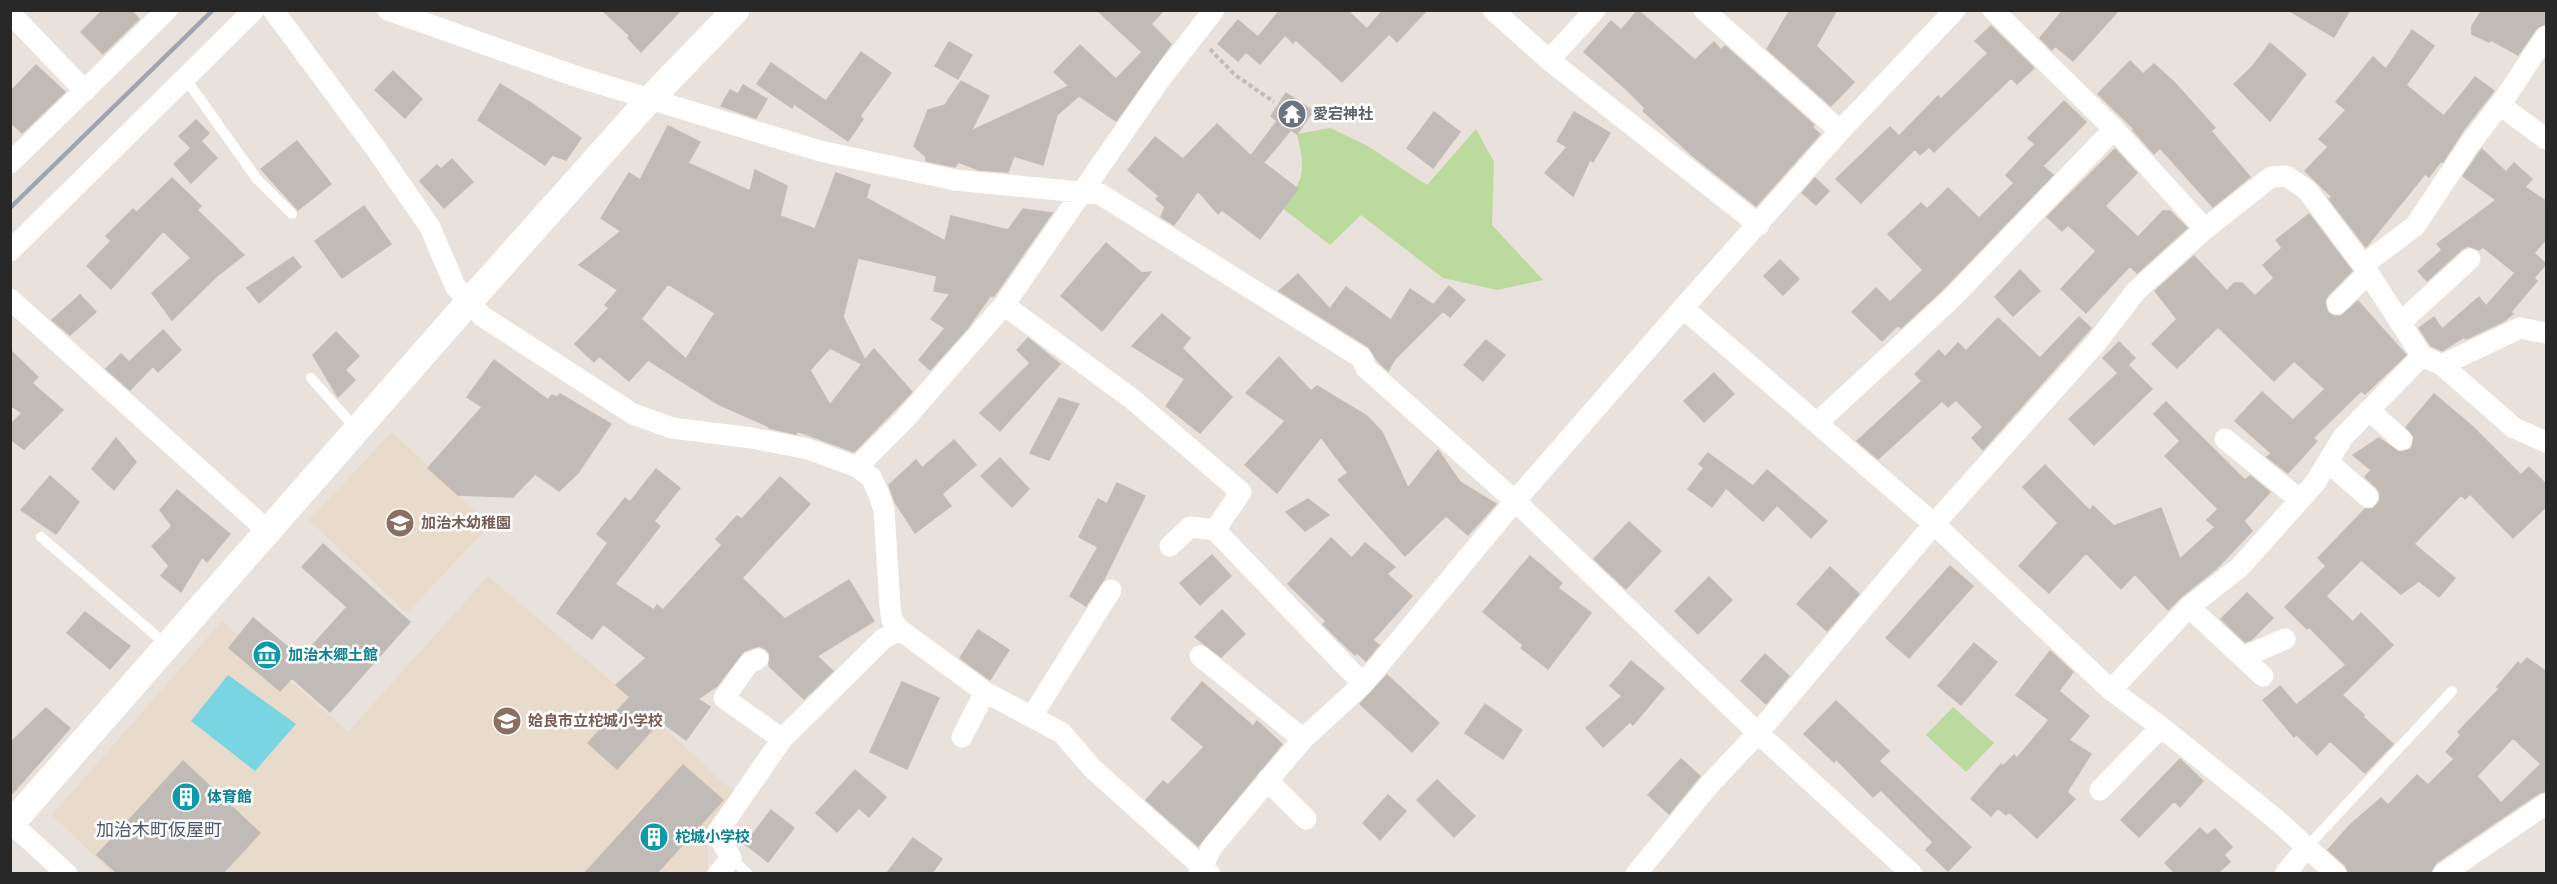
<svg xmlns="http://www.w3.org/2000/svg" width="2557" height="884" viewBox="0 0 2557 884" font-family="'Nunito Sans','Noto Sans JP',sans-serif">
	<rect width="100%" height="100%" fill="#e9e1db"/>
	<path fill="#e9dbcc" d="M392,432L490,525L407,613L309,520Z
		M488,576L644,709L736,794L708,833V874L112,873L52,815L222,621L348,732Z"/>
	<path fill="#bbda9d" d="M1330,128L1366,145L1427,185L1476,129L1494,162L1492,225L1543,280L1497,290L1443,278L1361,215L1330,245L1281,207C1306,179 1305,170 1297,134Z
		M1953,707L1994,743L1966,772L1926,735Z"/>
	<path fill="#78d5e1" d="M228,675L296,724L255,771L191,721Z"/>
	<path fill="#c1bbb7" stroke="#c4bcb5" stroke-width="1.5" fill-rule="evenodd" d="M103,10H131L139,19L103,54L81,32Z
		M602,10H681L641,52L628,38L629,35Z
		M1097,10H1164L1151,24L1171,44L1116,121L1079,96L1057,115L1043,165L1014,156L1008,172L979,170L958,162L955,167L926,161V157L914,146L928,110L945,105L961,81L989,96L971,131L1069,86L1054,72L1080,45L1116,79L1142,52Z
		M1280,10H1347L1367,29L1383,10H1427L1397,42L1389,34L1342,82L1296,40L1293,43L1285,35L1260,64L1246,52L1238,61L1218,44L1238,20L1258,37Z
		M1638,10L1695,60L1714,42L1721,50L1725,46L1814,125L1812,127L1820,134L1756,206L1694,157L1643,111L1645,108L1626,89L1584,52L1611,21L1621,30Z
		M1790,10H1837L1816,46L1854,82L1831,106L1767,49Z
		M2063,10H2119L2073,61L2055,46L2052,50L2040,38Z
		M2288,10H2350L2334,37Z
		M2482,10H2547V23L2536,29L2518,55L2491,40L2489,42L2472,34V26Z
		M1991,26L2034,68L2017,84L2011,78L1934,152L1929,147L1920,155L1915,149L1861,203L1836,179L1890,127L1899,136L1938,96L1941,99L1988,53L1975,41Z
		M2412,30L2434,46L2406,85L2444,116L2475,77L2494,91L2464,129L2443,162L2441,161L2429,177L2425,174L2366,247L2329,199L2332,197L2305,171L2328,147L2319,139L2346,110L2336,102L2373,57L2386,69Z
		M949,42L972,55L958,79L935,66Z
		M2270,43L2306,74L2270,121L2234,84L2252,67Z
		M861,52L891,73L860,116L863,119L848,141L794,104L792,108L757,84L771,63L826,101Z
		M2130,61L2143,74L2154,64L2175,83L2215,128L2211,131L2250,177L2213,207L2160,148L2154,154L2133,130L2134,129L2098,94Z
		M36,65L65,92L22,133L10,122V92Z
		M393,71L422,99L405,118L375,90Z
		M500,84L531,103L581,138L566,160L552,155L545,165L478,120Z
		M743,85L767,99L756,118L721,106L730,90L738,94Z
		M1286,93L1313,111L1297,134L1291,130L1264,162L1253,153L1277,121L1271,116Z
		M2064,101L2086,122L2043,166L2053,175L1942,290L1901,328L1898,325L1882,341L1852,312L1876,288L1890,302L1923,270L1888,234L1921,203L1927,209L1948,188L1979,218L2014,183L2006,175L2035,144L2028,138Z
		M1434,112L1460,132L1433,168L1407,148Z
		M1574,112L1610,133L1593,162L1590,160L1573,196L1545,173L1567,147L1557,141Z
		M196,120L209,133L201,141L217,158L191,183L174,164L191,148L179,136Z
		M1217,124L1251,156L1252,154L1298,189L1260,239L1222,210L1218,214L1198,191L1174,225L1161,217L1165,207L1156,199L1159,196L1128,170L1155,137L1183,159Z
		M668,126L700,142L688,163L750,191L755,170L787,186L780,216L815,229L836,173L870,185L866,198L945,241L951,216L1008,230L1023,209L1052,213L994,296H990L967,329L930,370L919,360L945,328L931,319L950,294L934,291L937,276L858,258L843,317L865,360L874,349L912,392L854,452L797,431L796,434L769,428L770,427L718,404L648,360L629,381L599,356L594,362L575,344L609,308L605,305L618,290L579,265L621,231L601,218L629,173L640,180ZM668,284L715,313L686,359L641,319ZM830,348L862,364L830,405L810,370Z
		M297,141L331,184L298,210L261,169Z
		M2115,149L2137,173L2105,206L2138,237L2163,211H2170L2187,228L2137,273L2130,266L2086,313L2061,289L2096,251L2068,225L2062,231L2047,217Z
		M2482,149L2506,172L2514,163L2532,179L2525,187L2547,202V238L2534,253L2546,264L2534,278L2537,281L2511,312L2513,314L2504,321L2466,339L2464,337L2442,351L2431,346L2419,328L2434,317L2442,329L2479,297L2486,306L2515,273L2483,247L2479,250L2468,246L2462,249L2427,281L2418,271L2442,250L2437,244L2496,200L2463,176Z
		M452,159L473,182L444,208L420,181L437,165L441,169Z
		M172,178L201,206L197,210L244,255L217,276L172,320L152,293L191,258L163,231L111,289L87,266L111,241L106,236L133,209L137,212Z
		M1815,178L1829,191L1816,205L1802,193Z
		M364,206L391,244L342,278L315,241Z
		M2309,214L2352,271L2328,295L2325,301L2328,313L2333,316H2341L2358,301L2406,355L2365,394L2361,391L2313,438L2317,441L2288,473L2267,457L2271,453L2235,421L2262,392L2293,420L2325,389L2294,361L2274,381L2218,327L2177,368L2152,344L2177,319L2155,291L2194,256L2227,291L2234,283H2242L2255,296L2274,278L2263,265L2282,248L2276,240Z
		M1106,243L1142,273L1151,272L1102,331L1061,296Z
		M293,257L301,267L259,303L247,288Z
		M1780,260L1799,279L1783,295L1764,276Z
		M2020,270L2040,291L2013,316L1995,297Z
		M1298,274L1330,309L1346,287L1391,320L1410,289L1443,311L1395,359L1388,371L1377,360L1369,347L1279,291Z
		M1449,286L1465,300L1450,317L1434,304Z
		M80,295L96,312L70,335L52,320Z
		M1162,314L1190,338L1182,348L1232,397L1200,433L1166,406L1185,379L1132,346Z
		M2079,317L2091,328L1983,450L1972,438L1983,427L1956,400L1948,407L1942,401L1878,459L1857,441L1922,381L1915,374L1939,350L1945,357L1958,343L1966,351L1998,318L2040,358Z
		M163,330L181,350L158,372L153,366L130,390L106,369L121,354L129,362Z
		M336,332L359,356L345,370L355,380L338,397L313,355Z
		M1028,338L1060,364L1000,431L980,413L1030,363L1017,350Z
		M1486,340L1505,355L1483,381L1464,365Z
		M2119,342L2135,358L2128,365L2152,389L2094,445L2069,419L2118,373L2103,358Z
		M10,350L38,377L32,383L63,410L24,449L10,439V425L22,413L10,405Z
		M1279,357L1311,391L1317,386L1367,416L1382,432L1408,488L1438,450L1460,482L1496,504L1468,535L1446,516L1405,556L1338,480L1348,473L1321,437L1277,493L1245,465L1285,421L1246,393Z
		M494,360L548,400L552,395L557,397L560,394L611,424L578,473L559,491L535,474L513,497L458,495L428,468L482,407L467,397Z
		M1714,373L1734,394L1704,422L1684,401Z
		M2434,394L2472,426L2521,475L2529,467L2547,485V506L2513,538L2470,494L2465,499L2461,495L2414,544L2455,578L2439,597L2419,581L2401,594L2361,560L2326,596L2353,622L2361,613L2393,645L2342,695L2364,715L2363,717L2393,744L2365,773L2330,741L2317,755L2297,735L2294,737L2263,700L2280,686L2296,705L2346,665L2309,627L2307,629L2285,607L2326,566L2318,558L2365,509H2373L2380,500V493L2377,488L2365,477L2371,470L2353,455L2379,438L2399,452L2411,449L2414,437L2406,427Z
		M1059,398L1079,404L1049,460L1030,453Z
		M2166,402L2245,480L2250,476L2270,492L2244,521L2252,531L2216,569L2181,597L2168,610L2135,574L2121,589L2086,553L2049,593L2019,566L2058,523L2023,487L2045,465L2090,511L2093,506L2114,526L2161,508L2180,559L2215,527L2207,520L2218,509L2165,456L2180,441L2154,414Z
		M116,438L136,462L114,490L92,469Z
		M954,440L976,465L942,494L951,506L915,533L895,502L889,485L916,460L922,468Z
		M1708,453L1753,486L1767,470L1827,521L1811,538L1777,505L1763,521L1726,488L1712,507L1688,489L1704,468L1699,464Z
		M1000,458L1029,489L1012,507L981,476Z
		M656,469L680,488L654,521L660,526L615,584L654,610L657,605L663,610L722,545L716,539L737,516L742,519L780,477L810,504L742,578L785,619L849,580L874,621L817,656L833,671L804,699L769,666L770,654L766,649L759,646L744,651L717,686L698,699L710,707L686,740L660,721L617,769L588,743L630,697L616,685L646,658L603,624L592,639L557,613L608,543L597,534L625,498L630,502Z
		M50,476L79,502L56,534L21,510Z
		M1117,483L1145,496L1104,579L1086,606L1070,596L1098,547L1079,537L1098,499L1107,504Z
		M177,490L230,534L207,562L202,557L181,592L161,576L169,566L152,546L172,526L160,510Z
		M1308,499L1329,515L1305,531L1286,512Z
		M1629,522L1661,551L1626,589L1594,559Z
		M1331,538L1352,558L1365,543L1395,567L1387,574L1412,596L1373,640L1379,645L1366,661L1357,653L1355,655L1337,638L1323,624L1326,621L1288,584Z
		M323,544L410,622L330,712L292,678L280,691L229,648L253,618L301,658L347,607L302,567Z
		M1212,555L1231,576L1200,605L1180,583Z
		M1530,556L1562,583L1558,588L1591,613L1548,669L1521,648L1523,645L1483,612Z
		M1950,566L1973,586L1909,658L1886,638Z
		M1830,567L1859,594L1827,631L1797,604Z
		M1709,577L1732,600L1698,634L1675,611Z
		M2247,593L2273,618L2251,640L2245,642L2221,619Z
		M1222,610L1245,634L1221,657L1195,637Z
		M85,612L130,646L110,669L67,633Z
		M978,630L1009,650L990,680L960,658Z
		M1974,643L1997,662L1961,705L1938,686Z
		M2050,651L2073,672L2059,691L2089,716L2069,740L2091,754L2067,792L2075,799L2037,838L2009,812L2006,815L1998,808L1991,816L1971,799L2001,764L2003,766L2014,755L2017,758L2049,720L2016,695Z
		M1765,654L1789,676L1766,704L1741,681Z
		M2527,658L2547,672V791L2539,793L2436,863L2430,873H2349L2345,865L2328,850L2350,825L2381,798L2388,805L2417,775L2428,785L2454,759L2446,752L2461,735L2458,732L2499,689L2497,687L2518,662L2521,665ZM2513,738L2541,764L2501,803L2477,776Z
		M1631,661L1664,688L1633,725L1630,722L1603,747L1586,728L1622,696L1610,686Z
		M1387,675L1439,723L1412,752L1360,704Z
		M902,682L939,698L907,769L870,752Z
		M1202,682L1253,726L1257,721L1282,744L1198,846L1146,800L1163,781L1168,785L1204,747L1171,719Z
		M1836,701L1889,751L1879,761L1971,847L1948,871L1926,850L1933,842L1881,790L1873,797L1836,759L1834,762L1804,734Z
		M1485,704L1522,730L1503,759L1465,733Z
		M46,708L70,728L10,796V743Z
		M1681,759L1700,776L1669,814L1648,795Z
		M2180,759L2203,781L2180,807L2174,801L2139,837L2121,820Z
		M183,761L260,833L223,873H117L97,855Z
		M683,765L723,800L657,873H585Z
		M855,770L886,797L869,817L859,808L837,832L816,813Z
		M1437,780L1475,816L1454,837L1417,800Z
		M1388,795L1406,811L1380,840L1363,823Z
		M771,810L794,828L768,862L745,844Z
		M2200,828L2207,835L2215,829L2232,847L2224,855L2230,862L2218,873H2175L2165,863Z
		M913,838L942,859L932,873H887Z"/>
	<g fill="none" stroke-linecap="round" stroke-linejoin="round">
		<path stroke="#bebebe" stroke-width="4" stroke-dasharray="4.5 3" stroke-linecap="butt" d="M1210,49L1235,75L1274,102"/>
		<path stroke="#fff" stroke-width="10" d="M185,78L257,179L292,214
			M311,378L357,430
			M41,537L168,646
			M2307,847L2452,691
			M731,858L748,874"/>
		<path stroke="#fff" stroke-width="21" d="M273,10L376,149L430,227L455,286L482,316L633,414L672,428L752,438L808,449L857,467L871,477L878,492L884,510L890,607L892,620L900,630L985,692L1062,733L1093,769L1210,874
			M388,10L578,77L820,151L955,180L1100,194L1362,358L1366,368L1515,501L1758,733L1912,874
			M1493,10L1549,60L1759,225
			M1704,10L1840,131
			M1993,10L2114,129L2205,229
			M10,13L85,91
			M1549,60L1595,10
			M2500,105L2546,139
			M10,163L167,10
			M10,251L254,10
			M2363,265L2415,226L2469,145L2505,98L2546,36
			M10,299L269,532
			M2337,304L2368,273
			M1004,305L1131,398L1241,492L1215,530L1363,684
			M1683,308L1934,524L2111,690L2161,727L2278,821L2336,874
			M2400,323L2470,259
			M2442,365L2520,328L2546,333
			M2369,410L2402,440
			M1818,422L1951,299L2114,129
			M2225,439L2300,500
			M2328,462L2368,497
			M857,467L903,421L1004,305L1161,78L1214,10
			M1170,546L1190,527L1215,530
			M2189,607L2263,676
			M1200,656L1303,739
			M2243,657L2285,639
			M758,659L749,663L724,698L782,739
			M2111,690L2189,607L2240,567L2315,483L2343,437L2422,356
			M1032,716L1111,590
			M962,737L985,692
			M1267,780L1306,819
			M2100,790L2161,727
			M12,824L67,874
			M718,874L731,858L717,833L782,739L883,639L900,630
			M1199,874L1212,847L1303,739L1363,684L1515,501L1683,308L1840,131L1955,10
			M1636,874L1709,785L1758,733L1934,524L2096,343L2136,291L2205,229L2271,177L2286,176L2307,190L2363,265L2422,356L2442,365L2514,428L2546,442
			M2285,874L2307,847
			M2443,874L2546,804"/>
		<path stroke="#fff" stroke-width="27" d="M10,825L468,303L649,100L736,10"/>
		<path stroke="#9ea4b0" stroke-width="4.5" d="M10,208L213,10"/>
	</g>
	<defs>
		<g id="temple-disc" transform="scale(1.5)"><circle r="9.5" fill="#6b7280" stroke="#fff"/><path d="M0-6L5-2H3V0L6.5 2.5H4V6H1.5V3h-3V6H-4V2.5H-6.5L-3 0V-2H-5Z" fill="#fff"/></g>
		<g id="school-disc" transform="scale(1.5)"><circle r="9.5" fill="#8d6e63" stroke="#fff"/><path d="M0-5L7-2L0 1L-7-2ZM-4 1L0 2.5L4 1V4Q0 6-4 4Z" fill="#fff"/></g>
		<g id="museum-disc" transform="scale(1.5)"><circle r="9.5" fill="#0f9aa8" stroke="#fff"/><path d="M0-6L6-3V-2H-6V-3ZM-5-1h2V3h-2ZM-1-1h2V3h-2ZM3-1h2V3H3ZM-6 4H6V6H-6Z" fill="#fff"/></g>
		<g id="building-disc" transform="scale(1.5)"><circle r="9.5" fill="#0f9aa8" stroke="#fff"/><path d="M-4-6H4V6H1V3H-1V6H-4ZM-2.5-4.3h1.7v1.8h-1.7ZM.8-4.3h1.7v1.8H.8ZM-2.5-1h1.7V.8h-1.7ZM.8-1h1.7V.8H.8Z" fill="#fff"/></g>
	</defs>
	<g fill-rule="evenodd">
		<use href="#temple-disc" x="1292" y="114"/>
		<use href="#school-disc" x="400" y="523"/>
		<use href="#museum-disc" x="267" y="655"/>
		<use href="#school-disc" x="507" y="721"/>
		<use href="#building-disc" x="186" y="797"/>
		<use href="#building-disc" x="654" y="837"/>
	</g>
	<g text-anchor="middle" stroke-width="5" stroke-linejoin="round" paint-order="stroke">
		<g font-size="15" font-weight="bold" fill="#5b616d" stroke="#fff" text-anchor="start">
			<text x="1313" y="119">愛宕神社</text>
		</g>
		<g font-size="15" font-weight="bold" fill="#785e54" stroke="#fff" text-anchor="start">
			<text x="421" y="528">加治木幼稚園</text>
			<text x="528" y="726">姶良市立柁城小学校</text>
		</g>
		<g font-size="15" font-weight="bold" fill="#0d838f" stroke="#fff" text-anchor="start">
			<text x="288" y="660">加治木郷土館</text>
			<text x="207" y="802">体育館</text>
			<text x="675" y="842">柁城小学校</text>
		</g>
		<g font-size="18" fill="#4d5a73" stroke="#fff">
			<text x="159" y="836">加治木町仮屋町</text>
		</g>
	</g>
	<rect width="2557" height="884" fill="none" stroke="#282828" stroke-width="24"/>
</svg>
